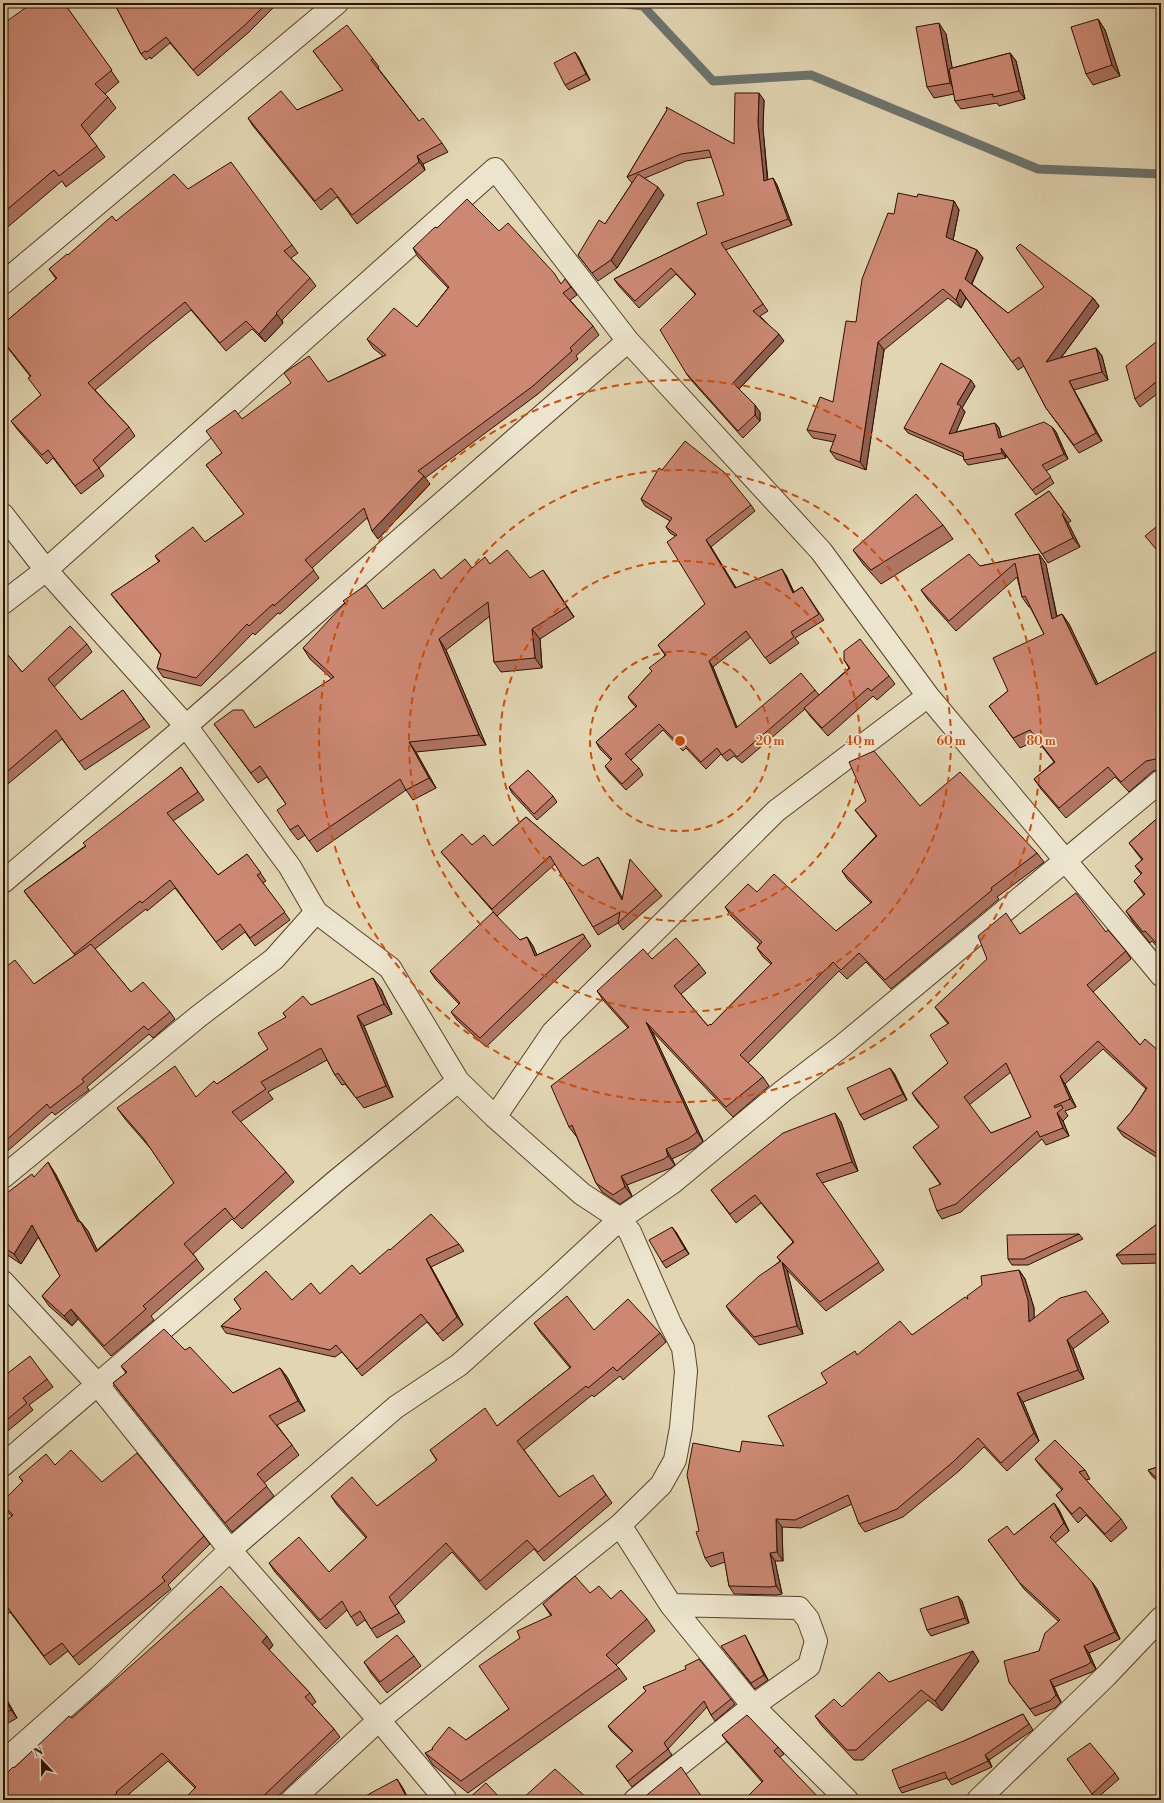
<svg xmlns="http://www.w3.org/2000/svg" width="1164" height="1803" viewBox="0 0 1164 1803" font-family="'Libre Bodoni',serif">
	<rect width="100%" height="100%" fill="#e1d5b2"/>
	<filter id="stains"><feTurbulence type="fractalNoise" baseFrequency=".005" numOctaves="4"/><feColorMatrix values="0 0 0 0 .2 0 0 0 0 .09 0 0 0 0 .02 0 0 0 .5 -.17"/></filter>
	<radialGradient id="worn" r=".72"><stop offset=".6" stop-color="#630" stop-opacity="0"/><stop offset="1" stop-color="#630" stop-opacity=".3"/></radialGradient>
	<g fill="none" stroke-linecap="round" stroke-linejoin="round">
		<path stroke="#6d746e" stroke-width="9" d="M615,3L643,6L713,81L811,75L1038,169L1161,174"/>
		<g stroke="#59412c" stroke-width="24">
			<path id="minor" d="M3,283L337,3
				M3,515L46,570L186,726L290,867L316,912L390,968L458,1081L495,1117L582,1194L620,1219L630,1232L670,1323L683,1348L686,1371L681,1428L675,1460L661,1485L620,1525L379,1720L292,1800
				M3,603L46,570L495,169L628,341L821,551L928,696L1161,975
				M3,882L186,726L628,341
				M495,1117L553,1032L776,811L928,696
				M3,1177L199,1016L274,959L316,912
				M3,1282L98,1385L230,1550L379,1720L446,1800
				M3,1465L336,1181L458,1081
				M620,1525L671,1605L799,1608L808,1619L816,1641L809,1666L753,1706L847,1800
				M3,1762L99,1677L230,1550L396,1407L459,1365L551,1283L620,1219L672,1183L783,1091L842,1046L1161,781
				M635,1800L753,1706L671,1605
				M978,1800L1106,1676L1161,1618"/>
		</g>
		<use href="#minor" stroke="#ece4cd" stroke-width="22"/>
	</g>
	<path fill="#af7563" stroke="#2c1000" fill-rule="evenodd" d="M64,3L119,82L105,94L108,97L116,108L89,136L105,157L66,187L62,181L3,231V24Z
		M114,3H278L249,32L198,76L170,43L151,59L150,57L146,60L141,54Z
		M744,3H760L748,7Z
		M1098,19L1105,30L1120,76L1093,85L1086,74Z
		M946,34L952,68L1010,53L1016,61L1025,99L999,106L997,103L961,109L955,101L954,94L934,98L927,87Z
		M313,51L373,59L379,67L378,68L419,121L442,143L448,152L423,164L425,170L357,224L337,197L321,210L253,126L248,118L297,110L343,90Z
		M575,52L579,58L590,80L569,90L565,85Z
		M764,100L763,129L768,180L773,178L777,185L792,225L725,250L768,311L760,316L784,341L739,389L760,412V421L743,438L691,380L686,373L695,294L676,274L639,308L619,286L614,279L707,234L724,195L712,157L686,161L645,178L664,195L617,268L598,281L578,255L605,224L632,183L627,177L667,110L734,144Z
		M188,189L292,245L298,253L291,258L310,278L316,286L282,320L283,323L265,342L252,329L226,351L191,310L147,346L95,390L129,427L135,436L99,468L104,476L81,494L53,458L47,464L17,429L11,421L41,395L30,376L3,342V324L56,279L49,269L116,221Z
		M917,197L954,201L959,210L953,240L977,250L983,258L972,284L1008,313L1093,298L1099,306L1061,358L1096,348L1102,356L1108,380L1074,390L1102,441L1079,453L1046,408L1024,366L1018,370L966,298L961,308L948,298L884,350L866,470L836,459L830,451L834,442L813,438L807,430L833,402L856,322L894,214Z
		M437,228L499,231L561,284L571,287L577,295L570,300L593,326L599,335L576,356L578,359L538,394L425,478L430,484L378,539L367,518L312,568L319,578L280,614L278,613L255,635L253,633L201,686L163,677L157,668L161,655L117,602L111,594L159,562L155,556L205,542L244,514L206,465L222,453L242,419L328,382L383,356L373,348L367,339L417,327L448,288L418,257L413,248Z
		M1161,338V391L1140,407L1135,399Z
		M975,386L962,408L965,412L956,432L995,423L999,428L1001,437L1052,427L1056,432L1068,459L1046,471L1054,483L1036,495L1005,454L1006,458L968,465L964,460V457L908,433L904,428Z
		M662,470L751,505L755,511L711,547L736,588L786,575L794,592L802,587L824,620L795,638L799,643L770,664L751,637L713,667L737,727L815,690L819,695L849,668L844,660L889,676L895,684L877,700L873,696L828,736L810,716L805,709L742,763L734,756L727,761L721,754L706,769L686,748L683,751L663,730L631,760L639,768L643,775L626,790L609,772L605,766L611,760L600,749L596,742L636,707L632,703L628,697L652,671L665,655L658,645L705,604L675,536L670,533L666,527L670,521L645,506L641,499Z
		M1049,491L1071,521L1068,523L1080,547L1048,563L1015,514Z
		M943,525L953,539L881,584L863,564L853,550Z
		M1039,554L1046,564L1057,616L1062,614L1069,624L1098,684L1161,649V770L1153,771L1129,792L1115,777L1066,818L1041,789L1034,779L1054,762L1037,740L1020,748L989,706L1008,691L1044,634L1030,607H1029L1022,597L1017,577L956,631L928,600L921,590L980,566Z
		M490,564L530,578L550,580L574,617L540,639L542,668L501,672L494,662L490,616L446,650L486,745L416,752L436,788L413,800L406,790L317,852L305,835L298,840L290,830L286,804L267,777L258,783L214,724L255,728L332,679L310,659L303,648L383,609L441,579L472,568Z
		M87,644L92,652L54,687L81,720L123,690L150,727L85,770L62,739L3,788V649L22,672Z
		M181,767L204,800L173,821L218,875L247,854L266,881L263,883L290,920L255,946L245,932L222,950L175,888L147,911L146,909L95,949L131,992L170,1012L175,1019L153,1038L149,1034L87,1087L89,1090L55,1115L52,1112L3,1155V1039L4,1038L3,1036V969L34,984L75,955L29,898L24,891L85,846Z
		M509,787L553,796L557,802L537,820L512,793Z
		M920,806L1037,853L1044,862L997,897L999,899L891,989L866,962L847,979L839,971L748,1063L763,1077L769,1086L733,1117L652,1031L703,1141L695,1148L672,1159L675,1165L671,1168L627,1185L632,1196L620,1204L602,1192L596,1183L576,1135V1136L569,1127L628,1028L603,1000L597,991L652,959L699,964L706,973L681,994L708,1026L711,1025L771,964L763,957L757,948L760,944L731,916L725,907L757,892L836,931L871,903L848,880L842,871L876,836L862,819L855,810Z
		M1161,815V951L1152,941L1150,943L1133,922L1126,911L1144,895L1134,881L1141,874L1135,866L1142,860L1129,843Z
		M526,817L583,866L603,865L622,899L656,889L662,896L623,930L618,923L598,935L593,927L555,864L497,916L447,859L441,852L472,845L493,846Z
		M1106,932L1126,951L1131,959L1093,992L1140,1045L1161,1053V1160L1123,1136L1117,1128L1131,1112L1146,1089L1103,1049L1065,1084L1076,1107L1065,1111L1068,1116L1063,1121L1069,1136L1046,1145L1042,1139L961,1212L942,1219L937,1211L940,1184L913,1147L939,1127L917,1101L912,1093L948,1063V1024L941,1015L935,1007L1020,934ZM1011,1072L1031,1117L991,1133L969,1105Z
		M583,934L591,946L486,1047L457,1020L451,1012L459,1004L436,980L430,971L520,940L527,937L533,946L537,955Z
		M381,989L392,1014L364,1026L393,1097L364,1108L345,1084L342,1085L335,1075L327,1060L268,1092L273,1099L240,1122L286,1172L294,1182L242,1229L232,1219L193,1254L204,1269L151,1316L154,1320L111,1356L78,1319L72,1326L49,1306L42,1296L60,1276L38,1237L21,1264L3,1252V1196L34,1177L55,1173L79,1221H80L88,1231L97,1250L174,1183L151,1149L125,1119L117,1108L196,1097L217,1084L268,1049L286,1017L283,1013L311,1005Z
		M894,1073L907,1100L864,1120L860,1115Z
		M841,1122L858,1171L822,1183L884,1270L826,1311L787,1270L803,1334L759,1345L732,1315L726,1306L780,1261L777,1257L793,1242L761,1203L736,1223L711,1190Z
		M1161,1221V1263L1122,1264L1116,1255Z
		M676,1232L689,1254L666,1268L662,1262Z
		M1079,1234L1083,1239L1028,1265H1012L1008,1259Z
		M459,1244L464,1251L431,1267L463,1325L443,1341L427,1322L362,1376L342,1352L335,1357L226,1333L221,1326L241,1309L234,1299L292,1300L320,1294L360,1274L390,1250Z
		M1019,1270L1025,1279L1034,1308V1318L1103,1313L1109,1322L1073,1349L1084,1379L1023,1402L1039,1441L1007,1471L984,1447L959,1471L903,1517L865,1532L859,1524L852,1504L801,1528L782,1527L783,1561H775L782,1594L776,1595L734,1594L729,1586L725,1562L711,1567L705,1558L699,1531L740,1452L784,1446L827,1383L858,1355L912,1335L968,1299Z
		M534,1323L594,1330L660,1333L666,1342L623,1380L620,1376L594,1397L592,1395L524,1450L559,1497L599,1484L612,1503L544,1561L534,1549L486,1590L452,1552L395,1606L405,1622L377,1638L365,1620L357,1626L347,1610L326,1629L275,1572L269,1563L329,1572L366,1538L337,1505L331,1496L377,1506L437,1461L430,1450L497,1426L570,1368L540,1332Z
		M185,1350L233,1393L280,1368L287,1377L305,1411L277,1425L292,1445L299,1455L264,1483L274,1496L232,1532L120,1392L113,1383L126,1373L121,1366Z
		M3,1368L8,1373L47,1379L53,1387L29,1405L33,1410L3,1435Z
		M1035,1459L1085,1470L1090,1479L1086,1480L1121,1519L1127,1528L1111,1542L1086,1515L1078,1523L1062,1503L1056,1495L1062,1490L1041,1467Z
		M55,1465L102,1482L204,1536L210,1544L168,1585L171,1589L79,1665L68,1651L50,1665L10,1612L3,1619V1524L12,1516L6,1511L3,1506V1501L23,1482L19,1477Z
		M1161,1466V1484L1152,1476L1148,1470Z
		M1054,1503L1059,1510L1069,1531L1055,1543L1097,1589L1120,1639L1089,1653L1096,1669L1092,1672L1054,1687L1061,1702L1055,1708L1035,1716L1009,1682L1039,1651L1059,1622L1024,1589L988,1540L1014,1535Z
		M590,1593L611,1599L647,1619L655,1631L616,1665L619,1668L627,1679L468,1793L433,1765L425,1753L433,1750L432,1748L466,1740L509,1709L551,1616L543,1604Z
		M962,1601L969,1623L931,1636L927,1630Z
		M748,1641L768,1680L755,1689L721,1646Z
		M273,1645L269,1650L310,1693L316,1702L312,1705L334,1729L340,1737L274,1800H183L195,1788L168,1761L122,1800H3L14,1768L72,1718Z
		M414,1656L421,1666L387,1693L371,1673L364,1662Z
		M979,1661L942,1711L928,1700L863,1760H854L822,1726L815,1716L842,1707L889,1682Z
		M643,1687L731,1699L735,1704L715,1721L711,1715L707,1707L668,1749L672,1755L632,1787L616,1766L633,1752L611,1731L608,1726L646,1691Z
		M3,1693L17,1718L3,1726Z
		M1023,1714L1033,1730L989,1760L992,1767L952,1785L947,1778L902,1793L899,1788L966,1740Z
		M722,1735L778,1747L784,1754L780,1757L762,1782L727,1742Z
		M1067,1759L1115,1773L1119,1779L1096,1799Z"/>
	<path fill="#8f5f50" stroke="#2c1000" d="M1098,19L1105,30L1120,76L1112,65Z
		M939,23L946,34L957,94L950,83Z
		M575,52L579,58L590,80L586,74Z
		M1010,53L1016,61L1025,99L1019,91Z
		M759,93L764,100L763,129L768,188L764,181L758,123Z
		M417,156L423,164L425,170L419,162Z
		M773,178L777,185L792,225L788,219Z
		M658,187L664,195L617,268L611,260Z
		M954,201L959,210L952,245L946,237Z
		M977,250L983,258L970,287L965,279Z
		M960,289L966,298L961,308L956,300Z
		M1093,298L1099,306L1052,370L1046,362Z
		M277,314L283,323L265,342L259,334Z
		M779,334L784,341L738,390L733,383Z
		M878,342L884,350L866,470L860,462Z
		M1096,348L1102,356L1108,380L1102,372Z
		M971,380L975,386L962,408L965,412L953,439L949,434L957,404Z
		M1069,381L1074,390L1102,441L1096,433Z
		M755,405L760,412V421L755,415Z
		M995,423L999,428L1003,443L999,438Z
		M1052,427L1056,432L1068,459L1064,454Z
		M1001,448L1005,454L1006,458L1002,453Z
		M424,476L430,484L378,539L372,531Z
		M1062,514L1068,523L1080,547L1073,538Z
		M706,540L711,547L740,594L735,588Z
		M1039,554L1046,564L1059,629L1052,619Z
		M782,569L786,575L797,600L793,593Z
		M543,570L550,580L574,617L567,607Z
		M1062,614L1069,624L1103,695L1096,685Z
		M532,629L540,639L542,668L535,658Z
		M439,639L446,650L486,745L479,735Z
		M709,661L713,667L740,735L736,728Z
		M409,742L416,752L436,788L429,778Z
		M598,857L603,865L628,907L622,900Z
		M527,937L533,946L541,965L535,956Z
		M373,978L381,989L392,1014L384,1004Z
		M357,1016L364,1026L393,1097L386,1086Z
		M646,1022L652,1031L703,1141L697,1132Z
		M890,1068L894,1073L907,1100L903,1094Z
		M1060,1076L1065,1084L1076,1107L1070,1099Z
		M835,1113L841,1122L858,1171L852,1162Z
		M1057,1113L1063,1121L1069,1136L1063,1128Z
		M666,1149L672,1159L675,1165L668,1156Z
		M48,1162L55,1173L85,1232L78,1222Z
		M621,1176L627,1185L632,1196L625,1187Z
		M80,1221L88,1231L103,1262L96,1252Z
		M32,1225L39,1236L21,1264L14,1254Z
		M672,1227L676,1232L689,1254L685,1249Z
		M426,1259L431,1267L463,1325L457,1317Z
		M782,1262L787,1270L803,1334L797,1326Z
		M1019,1270L1025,1279L1034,1308V1331L1029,1322Z
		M71,1309L78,1319L72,1326L64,1316Z
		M1067,1340L1073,1349L1084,1379L1078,1370Z
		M280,1368L287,1377L305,1411L298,1401Z
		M1017,1393L1023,1402L1039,1441L1034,1433Z
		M1054,1503L1059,1510L1069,1531L1064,1523Z
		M776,1519L782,1527L783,1561L777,1552Z
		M770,1553L775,1561L782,1594L776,1586Z
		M1092,1582L1097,1589L1120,1639L1115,1632Z
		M958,1596L962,1601L969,1623L965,1618Z
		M745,1635L748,1641L768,1680L764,1675Z
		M267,1636L273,1645L268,1651L262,1642Z
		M1084,1646L1089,1653L1096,1669L1091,1662Z
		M973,1651L979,1661L942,1711L935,1701Z
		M1050,1680L1054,1687L1061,1702L1056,1695Z
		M3,1693L17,1718L11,1710L3,1695Z
		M985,1755L989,1760L992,1767L988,1761Z
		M397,1779L403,1788L409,1800H408Z"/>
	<path fill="#cc8873" stroke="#2c1000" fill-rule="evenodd" d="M32,3H64L112,70L95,84L108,97L81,125L97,146L59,176L54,170L3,213V24Z
		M114,3H267L245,25L193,70L166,37L147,52L145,51L141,54Z
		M1098,19L1112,65L1086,74L1071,27Z
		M939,23L950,83L927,87L916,27Z
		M347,25L373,59L371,60L419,121L423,118L442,143L417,156L419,162L352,215L331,188L315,201L248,118L281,91L297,110L343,90L313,51Z
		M575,52L586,74L565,85L554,63Z
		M1010,53L1019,91L993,97V94L955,101L949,69Z
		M735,93H759L758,123L764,181L773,178L788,219L721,243L763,304L753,311L779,334L733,383L755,405V415L738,431L686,373L660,330L696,294L671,268L635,301L614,279L707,234L697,203L724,195L709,150L681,154L627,177L667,110L666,107L734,144Z
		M231,162L292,245L284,251L310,278L276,313L277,314L259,334L246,321L220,343L185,302L141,338L88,383L129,427L93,460L99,468L75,486L48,450L42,455L11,421L41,395L28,378L31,376L3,341V324L57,278L49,269L67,254L68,255L112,216L116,221L174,174L188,189Z
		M638,174L658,187L611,260L592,273L578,255L599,220L605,224Z
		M898,193L917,197L918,194L954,201L946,237L977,250L965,279L1008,313L1044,287L1016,248L1020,244L1093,298L1046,362L1096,348L1102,372L1069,381L1096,433L1074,445L1046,408L1019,357L1012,362L960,289L956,300L943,289L878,342L860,462L830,451L836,435L807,430L820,397L833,402L846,321L856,322L862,279L888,213L894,214Z
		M467,199L499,231L508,223L554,273L561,284L565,279L571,287L563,293L593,326L570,348L572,351L533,386L418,471L424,476L372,531L364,508L305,560L314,570L274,606L273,604L249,626L247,624L196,678L157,668L161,654L111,594L160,561L155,556L193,527L205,542L244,514L206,465L222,453L206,431L235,410L242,419L291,383L284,373L309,356L328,382L386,355L367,339L394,308L417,327L449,287L413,248L435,227L437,228Z
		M1161,338V378L1135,399L1126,366Z
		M941,363L971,380L957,404L961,406L949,434L995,423L999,438L1044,422L1052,427L1064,454L1042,465L1051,477L1032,490L1001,448L1002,453L964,460L963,453L904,428Z
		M685,441L725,473L751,505L706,540L735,588L782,569L793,593L802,587L819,614L791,632L794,637L765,658L746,631L709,661L736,728L801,673L815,690L737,757L730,749L722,755L717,748L701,762L682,742L679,744L659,724L625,754L639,768L622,784L605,766L612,759L596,742L637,706L628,697L652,671L649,668L666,655L658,645L705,604L667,542L677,535L666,527L672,518L641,499L659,468L662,470Z
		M1049,491L1064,512L1062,514L1073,538L1042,554L1015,514Z
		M916,494L943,525L871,570L853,550Z
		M1161,523V555L1145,536Z
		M507,550L530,578L543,570L567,607L532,629L535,658L494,662L488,602L439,639L479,735L409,742L429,778L406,790L400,779L309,841L298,825L290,830L277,810L286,804L260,766L251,773L214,724L233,710H243L255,728L334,677L303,648L345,603L343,601L366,585L383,609L434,569L441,579L465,559L472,568L485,557L490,564Z
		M969,554L980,566L1039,554L1052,619L1062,614L1096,685L1161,649V751L1159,753L1161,758L1146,761L1121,782L1108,767L1059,808L1034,779L1055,762L1030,730L1013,738L989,706L1008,691L993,658L1044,634L1025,596L1022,597L1015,563L949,621L921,590Z
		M70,626L87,644L48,679L81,720L123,690L144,719L79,762L56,730L3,775V649L22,672Z
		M860,639L889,676L871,691L868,688L822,728L804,708L850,668L844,660V651Z
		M874,751L920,806L960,772L1037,853L991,888L992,890L885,980L859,953L841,970L833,962L740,1055L763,1077L726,1107L646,1022L697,1132L688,1139L666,1149L668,1156L664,1159L621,1176L625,1187L613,1195L596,1183L572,1125L569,1127L551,1086L629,1027L597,991L643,949L652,959L676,938L699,964L674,986L708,1026L710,1024L711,1025L772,963L757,948L762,942L725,907L748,884L757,892L774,874L836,931L872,902L842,871L877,836L855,810L866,801L849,762Z
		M181,767L198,792L167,813L218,875L247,854L261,873L257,875L285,912L250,938L240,924L216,942L170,880L142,903L140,901L74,954L24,891L86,846L83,843Z
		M528,770L553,796L534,814L509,787Z
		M1161,815V948L1145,931L1143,932L1126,911L1145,894L1134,881L1142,873L1135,866L1143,859L1129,843Z
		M526,817L583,866L598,857L622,900L630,859L656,889L618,923L620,912L593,927L550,856L492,909L441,852L462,834L472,845L484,835L493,846Z
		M1076,893L1106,932L1108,930L1126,951L1087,985L1140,1045L1145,1039L1161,1053V1156L1117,1128L1131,1112L1147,1088L1098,1041L1060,1076L1070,1099L1054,1106L1055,1108L1061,1105L1063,1108L1057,1113L1063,1128L1040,1137L1037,1131L956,1204L937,1211L929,1189L941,1184L913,1147L939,1127L912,1093L948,1063L930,1035L949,1023L935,1007L987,959L978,936L1006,913L1020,934ZM1006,1063L1031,1117L991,1133L964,1097Z
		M493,912L520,940L527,937L535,956L583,934L585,937L480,1038L451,1012L460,1003L430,971Z
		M91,944L131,992L143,982L170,1012L148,1030L144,1026L82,1079L84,1082L50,1108L47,1104L3,1143V1039L5,1038L3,1035V969L15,960L34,984Z
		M373,978L384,1004L357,1016L386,1086L356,1098L338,1073L335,1075L321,1048L261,1082L266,1089L232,1112L286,1172L234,1219L225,1208L184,1244L197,1259L143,1306L146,1309L104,1346L71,1309L64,1316L42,1296L60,1276L32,1225L14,1254L3,1247V1196L32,1174L34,1177L48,1162L78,1222L80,1221L96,1252L174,1183L144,1139L117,1108L175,1066L196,1097L214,1081L217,1084L268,1049L258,1033L286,1017L283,1013L303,996L311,1005Z
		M890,1068L903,1094L860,1115L847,1088Z
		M835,1113L852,1162L816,1174L879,1262L820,1302L782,1262L797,1326L754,1337L726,1306L759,1276L781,1261L777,1257L794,1242L755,1195L730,1214L711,1190L783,1133Z
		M431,1214L459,1244L426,1259L457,1317L438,1334L421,1314L357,1369L336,1345L330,1350L221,1326L241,1309L234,1299L266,1271L292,1300L311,1283L320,1294L352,1265L360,1274L389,1249L390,1250Z
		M1161,1221V1254L1116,1255Z
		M672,1227L685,1249L662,1262L649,1240Z
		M1079,1234L1024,1259H1008L1007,1235Z
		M1019,1270L1028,1300L1029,1322L1060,1298L1086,1291L1103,1313L1067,1340L1078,1370L1017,1393L1034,1433L1001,1463L978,1438L953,1462L897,1509L859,1524L848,1495L795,1520L776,1519L777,1552L770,1553L776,1586L770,1587L729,1586L723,1552L705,1558L696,1532L699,1531L687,1475L693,1443L740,1452L742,1441L784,1446L768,1416L827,1383L821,1373L855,1351L857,1355L900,1321L912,1335L965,1297L968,1299L967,1296L982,1285L981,1276Z
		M567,1296L594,1330L628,1299L660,1333L617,1371L613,1367L588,1388L586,1386L517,1441L559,1497L593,1475L606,1495L538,1552L527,1540L480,1581L446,1543L389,1597L399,1613L371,1629L360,1611L351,1617L342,1601L320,1620L269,1563L299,1537L329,1572L367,1537L331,1496L352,1477L377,1506L437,1460L430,1450L485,1408L497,1426L571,1367L534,1323Z
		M164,1329L185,1350L190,1347L233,1393L280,1368L298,1401L269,1416L292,1445L257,1474L267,1486L225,1523L113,1383L127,1372L121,1366Z
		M30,1356L47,1379L23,1398L27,1403L3,1423V1368L8,1373Z
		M1055,1440L1085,1470L1079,1472L1121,1519L1105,1534L1080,1507L1072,1514L1056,1495L1063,1489L1035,1459Z
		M71,1450L102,1482L137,1453L204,1536L162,1577L165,1581L73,1657L62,1643L44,1656L5,1604L3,1606V1524L13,1515L3,1505V1501L23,1481L19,1477L46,1454L55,1465Z
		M1161,1466V1482L1148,1470Z
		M1054,1503L1064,1523L1050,1537L1092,1582L1115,1632L1084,1646L1091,1662L1087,1665L1050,1680L1056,1695L1050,1701L1030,1709L1009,1682L1004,1661L1039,1651L1045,1633L1060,1620L1019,1582L988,1540L1007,1526L1014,1535Z
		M575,1576L590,1593L599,1586L611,1599L621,1590L647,1619L606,1655L619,1668L461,1781L425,1753L433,1749L432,1748L449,1727L466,1740L509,1709L479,1666L520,1638L517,1631L552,1615L543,1604Z
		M221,1586L267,1636L262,1642L310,1693L305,1697L334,1729L259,1800H183L196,1787L162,1753L116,1792L117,1793L109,1800H3V1777L13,1767L14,1768L69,1716L72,1718Z
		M958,1596L965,1618L927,1630L920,1609Z
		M397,1635L414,1656L380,1682L364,1662Z
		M745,1635L764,1675L751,1683L721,1646Z
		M973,1651L935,1701L921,1690L856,1750H847L815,1716L834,1699L842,1707L879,1672L889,1682Z
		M699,1659L731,1699L711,1715L704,1701L664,1743L668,1749L628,1781L616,1766L633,1751L608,1726L646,1691L643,1687L686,1669L685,1666Z
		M3,1695L11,1710L3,1714Z
		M1023,1714L1029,1724L985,1755L988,1761L948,1780L945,1772L899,1788L892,1770L966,1740Z
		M747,1715L778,1747L774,1751L821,1800H744L763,1781L722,1735Z
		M1090,1743L1115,1773L1092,1794L1067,1759Z
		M681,1767L704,1800H643L642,1799Z
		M555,1769L589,1800H521Z
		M397,1779L408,1800H358Z
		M486,1783L502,1800H469L468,1799Z"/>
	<g fill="none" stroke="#cc4e0a" stroke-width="2" stroke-dasharray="7 5">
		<circle cx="680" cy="741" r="90"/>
		<circle cx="680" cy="741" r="180"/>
		<circle cx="680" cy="741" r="271"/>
		<circle cx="680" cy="741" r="361"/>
	</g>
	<circle cx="680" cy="741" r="6" fill="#cc4e0a" stroke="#ece4cd" stroke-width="2"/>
	<g font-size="12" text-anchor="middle" font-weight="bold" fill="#cc4e0a" stroke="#ece4cd" stroke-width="3.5" stroke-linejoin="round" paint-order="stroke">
		<text x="770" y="745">20 m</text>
		<text x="860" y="745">40 m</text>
		<text x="951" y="745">60 m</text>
		<text x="1041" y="745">80 m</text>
	</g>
	<rect width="1164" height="1803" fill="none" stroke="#e1d5b2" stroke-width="16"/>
	<rect x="4" y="4" width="1156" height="1795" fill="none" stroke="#2c1000" stroke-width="2"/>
	<rect x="8" y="8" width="1148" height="1787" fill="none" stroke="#2c1000"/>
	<g transform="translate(42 1761) rotate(338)" stroke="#ece4cd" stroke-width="3" paint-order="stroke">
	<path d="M0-3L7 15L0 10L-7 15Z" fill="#2c1000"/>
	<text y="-6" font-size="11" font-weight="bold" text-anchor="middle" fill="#2c1000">N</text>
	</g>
	<rect width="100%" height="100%" filter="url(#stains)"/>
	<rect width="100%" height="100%" fill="url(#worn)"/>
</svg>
